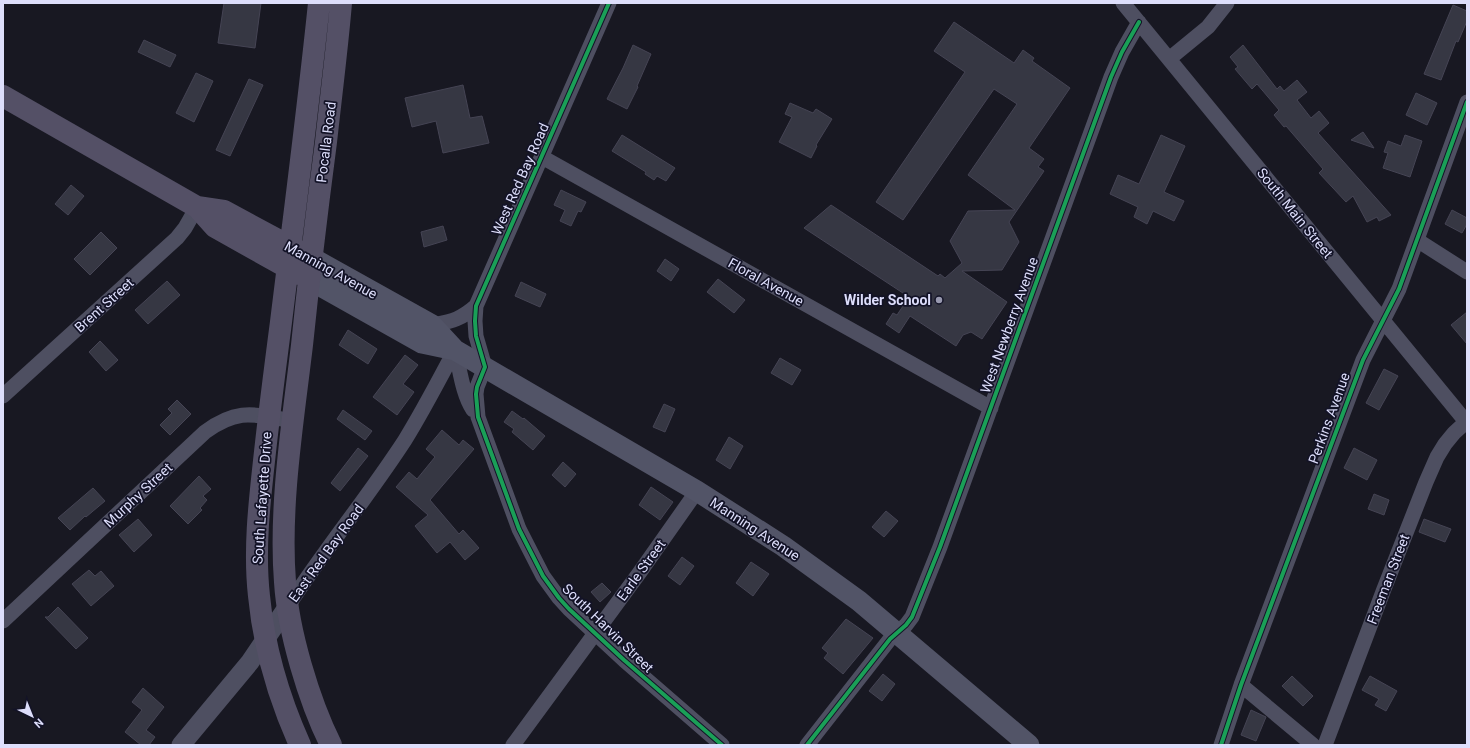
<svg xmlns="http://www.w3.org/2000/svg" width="1470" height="748" viewBox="0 0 1470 748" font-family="Roboto,sans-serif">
	<rect width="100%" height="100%" fill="#181822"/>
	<path fill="#363743" stroke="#454454" d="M224,3H261L255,48L218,43Z
		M1453,5L1467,11V21L1458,42L1456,41L1441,80L1424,74Z
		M954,22L1014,63L1023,50L1034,58L1032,61L1070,88L1029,148L1044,159L1038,167L1044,171L1009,222L1019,242L1002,270L962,271L1007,302L982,339L971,332L963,335L956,346L910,316L899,333L886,324L893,313L897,315L909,297L804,228L831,205L938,276L940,274L945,278L962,263L950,241L968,211L1015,210L968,175L1017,104L994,89L903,220L876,202L965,72L934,51Z
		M144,40L176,55L170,67L138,52Z
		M633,45L651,54L637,86L638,87L627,109L607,99L623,68Z
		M1243,45L1277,89L1280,86L1284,91L1297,80L1307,92L1297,100L1311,118L1319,111L1329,123L1318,133L1391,215L1379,221L1377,217L1367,222L1353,196L1346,202L1319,173L1323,169L1286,126L1284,127L1274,115L1279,110L1257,84L1252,89L1235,69L1238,67L1230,57Z
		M196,73L213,81L194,122L176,113Z
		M249,79L263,85L230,156L216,150Z
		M463,85L470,118L482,116L489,143L443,153L436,121L412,127L405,98Z
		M1416,93L1437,103L1427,125L1406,115Z
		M790,103L813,113L816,109L832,119L816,145L817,146L811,158L779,142L792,117L785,114Z
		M1363,132L1374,148L1351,140Z
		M622,135L675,168L666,181L657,176L654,180L645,174L646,172L612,151Z
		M1161,135L1185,146L1164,192L1184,201L1174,221L1153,211L1147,224L1134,217L1138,207L1110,194L1118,175L1139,184Z
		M1405,135L1422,141L1410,177L1383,168L1388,153L1384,152L1388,141L1401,146Z
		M71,185L84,196L68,215L55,204Z
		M561,190L586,202L581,212L578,211L571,226L560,221L565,210L554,205Z
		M1452,210L1467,218V224L1462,233L1445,224Z
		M443,226L447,240L424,247L421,232Z
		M101,232L117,248L90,275L74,259Z
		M665,259L679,269L671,281L657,271Z
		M718,279L745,300L734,313L707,292Z
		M167,281L180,295L148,324L135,310Z
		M521,282L546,294L540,307L515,296Z
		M1467,312V344L1451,325Z
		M348,330L377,349L368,364L339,345Z
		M100,341L118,360L106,371L89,352Z
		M405,355L418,365L403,384L414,392L397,415L373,397Z
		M780,358L801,370L792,385L771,373Z
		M1384,369L1398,376L1379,410L1366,403Z
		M177,400L191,414L170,435L160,425L172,413L168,409Z
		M664,404L675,409L665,432L653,427Z
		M343,410L372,431L365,440L337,419Z
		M512,411L523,419L524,418L545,436L533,450L512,432L514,429L504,422Z
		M442,430L459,445L463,440L474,449L430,500L459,534L463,530L479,548L465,560L450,542L437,553L415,526L428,515L396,487L409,472L417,479L435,457L426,449Z
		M729,437L743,446L730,469L716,460Z
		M358,448L368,456L340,491L331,483Z
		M1354,448L1377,460L1367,480L1344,468Z
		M563,462L576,474L565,487L552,475Z
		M199,476L211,489L203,496L207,500L200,508L202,510L188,524L170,506Z
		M651,487L673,502L660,520L639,505Z
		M93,488L105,501L86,517L85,516L70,530L58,518Z
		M1374,494L1389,500L1384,515L1368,509Z
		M886,511L898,521L884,537L872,527Z
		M138,519L152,535L134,552L119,535Z
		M1424,519L1451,529L1445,542L1419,532Z
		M682,557L694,566L680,585L668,576Z
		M751,562L769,574L753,596L736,583Z
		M89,570L95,576L101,571L114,586L91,606L72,584Z
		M602,583L611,592L600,602L591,592Z
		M58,607L88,638L76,649L45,617H48Z
		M846,619L873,638L843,674L824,658L828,653L822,648Z
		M883,674L895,684L882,701L869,691Z
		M1292,676L1313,696L1303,706L1282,686Z
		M1370,676L1397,691L1386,711L1375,705L1379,699L1362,690Z
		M143,688L164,707L146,730L155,737L149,745H141L125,732L142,710L132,702Z
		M1251,710L1266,717L1256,741L1241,735Z"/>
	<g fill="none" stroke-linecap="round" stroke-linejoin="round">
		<path stroke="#4e4f61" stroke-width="15" d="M609,3L476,306L475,321L476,336L485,367L477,387L476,394L478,417L519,529L543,576L559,598L569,609L624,660L722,745
			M1123,3L1467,423
			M1169,59L1208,27L1227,3
			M542,157L991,408
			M1417,240L1467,272
			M432,325C452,321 460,320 476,306
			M455,350C460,369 462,393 473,410
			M3,396L177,238L185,228L197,207
			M288,606C325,549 368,497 405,440C423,411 439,380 455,350
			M3,621L205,432C239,407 255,415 293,421
			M1241,685L1313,745
			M513,745L640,572L697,491
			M807,745L890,639L906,625L912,617L940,547L1111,77L1122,52L1139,22
			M1221,745L1241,685L1363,360L1399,289L1467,102
			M1325,745L1384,589L1426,482L1437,457L1445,444L1454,433L1466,422"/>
		<path stroke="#4e4f61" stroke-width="19" d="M181,745L250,662L288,606"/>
		<path stroke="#525467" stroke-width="21" d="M312,258L432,325L455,350L697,491L783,546L859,601L1029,745
			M310,280L422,343L455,350"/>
		<path stroke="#545066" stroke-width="22" d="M3,96L197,207L215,227L299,274
			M197,207L224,211L302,253
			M300,745C279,698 264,648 259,596C254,551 259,506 264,461C269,414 275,368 281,322C294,216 308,110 319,3
			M331,745C309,701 288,631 285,582C279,506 293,421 302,345C309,277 317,210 326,142C331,96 337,50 341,3"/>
		<g stroke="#131327" stroke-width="6">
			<path id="cycleway" d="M609,3L476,306L475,321L476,336L485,367L477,387L476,394L478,417L519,529L543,576L559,598L569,609L624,660L722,745
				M807,745L890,639L906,625L912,617L940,547L1111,77L1122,52L1139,22
				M1221,745L1241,685L1363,360L1399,289L1467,102"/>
		</g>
		<use href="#cycleway" stroke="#1a9f57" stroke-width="4"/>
	</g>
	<circle fill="#9899af" stroke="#131327" stroke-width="1.5" cx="939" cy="300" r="4"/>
	<g text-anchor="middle" stroke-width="3.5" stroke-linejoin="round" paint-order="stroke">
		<g font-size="14" fill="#dddefb" stroke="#131327">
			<text transform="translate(326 142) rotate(-83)" y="5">Pocalla Road</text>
			<text transform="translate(520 179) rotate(-66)" y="5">West Red Bay Road</text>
			<text transform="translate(1295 213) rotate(51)" y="5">South Main Street</text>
			<text transform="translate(331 270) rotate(29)" y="5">Manning Avenue</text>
			<text transform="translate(766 282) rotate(29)" y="5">Floral Avenue</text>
			<text transform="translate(104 305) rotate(-42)" y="5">Brent Street</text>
			<text transform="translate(1009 325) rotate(-70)" y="5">West Newberry Avenue</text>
			<text transform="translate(1329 418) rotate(-70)" y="5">Perkins Avenue</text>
			<text transform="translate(138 495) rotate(-43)" y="5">Murphy Street</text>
			<text transform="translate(262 498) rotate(-86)" y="5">South Lafayette Drive</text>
			<text transform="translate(755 529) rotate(33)" y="5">Manning Avenue</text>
			<text transform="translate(326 553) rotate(-54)" y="5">East Red Bay Road</text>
			<text transform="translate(641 570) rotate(-54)" y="5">Earle Street</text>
			<text transform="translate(1388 579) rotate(-69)" y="5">Freeman Street</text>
			<text transform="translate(608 628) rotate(44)" y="5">South Harvin Street</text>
		</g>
		<g font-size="14" font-weight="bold" fill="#dddefb" stroke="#131327" text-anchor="end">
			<text x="931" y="305">Wilder School</text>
		</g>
	</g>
	<rect width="1470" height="748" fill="none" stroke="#dddefb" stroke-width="8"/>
	<g transform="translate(32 716) rotate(137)" stroke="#131327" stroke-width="3" paint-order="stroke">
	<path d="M0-3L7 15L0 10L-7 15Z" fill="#dddefb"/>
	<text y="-6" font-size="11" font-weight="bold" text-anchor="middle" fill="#dddefb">N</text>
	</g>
</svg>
